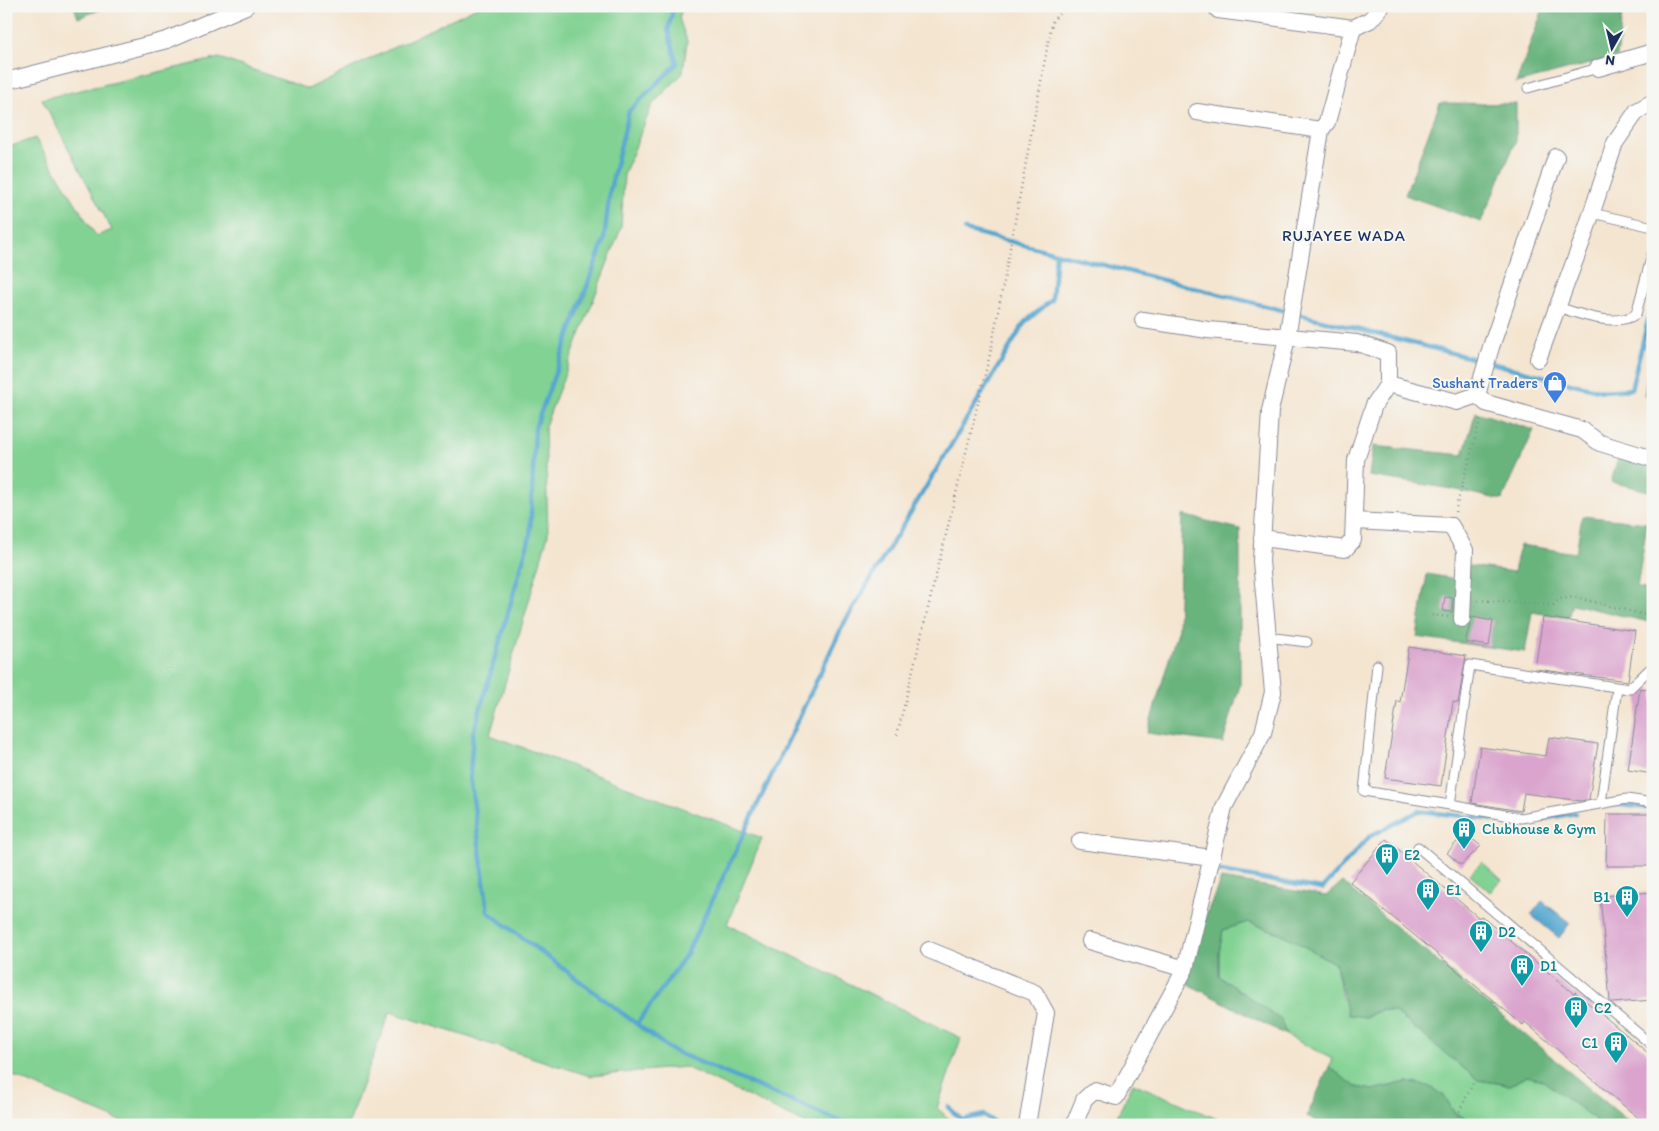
<svg xmlns="http://www.w3.org/2000/svg" width="1659" height="1131" viewBox="0 0 1659 1131" font-family="Itim,sans-serif">
	<rect width="100%" height="100%" fill="#f6f6f2"/>
	<filter id="ink" filterUnits="userSpaceOnUse"><feTurbulence type="fractalNoise" baseFrequency=".02" numOctaves="2"/><feDisplacementMap in="SourceGraphic" scale="10" xChannelSelector="R" yChannelSelector="G"/><feConvolveMatrix kernelMatrix="1 2 1 2 8 2 1 2 1" color-interpolation-filters="sRGB"/></filter>
	<filter id="wash" filterUnits="userSpaceOnUse"><feTurbulence type="fractalNoise" baseFrequency=".0096" numOctaves="4" result="noise"/><feDisplacementMap in="SourceGraphic" scale="20" xChannelSelector="R" yChannelSelector="G"/><feGaussianBlur stdDeviation="1.12" result="paint"/><feColorMatrix in="noise" values="0 0 0 0 0 0 0 0 0 0 0 0 0 0 0 0 0 1.4 0 .05"/><feComposite in="paint" operator="in"/></filter>
	<g filter="url(#wash)">
		<rect width="100%" height="100%" fill="#f4e5d0"/>
		<path fill="#82d293" stroke="#4e8078" d="M479,6H683L679,18L687,41L683,73L652,105L624,175L621,228L545,426L548,535L490,735L762,838L727,924L961,1038L937,1108L956,1125H809L685,1067L590,1076L390,1012L347,1125H130L6,1073V148L35,138L96,236L112,230L42,99L219,58L308,89Z
			M1482,862L1502,880L1490,892L1470,874Z
			M1248,922L1282,934L1336,964L1342,998L1365,1017L1381,1010L1395,1012L1478,1080L1510,1085L1527,1076L1542,1080L1596,1120V1125H1475L1453,1111L1444,1095L1407,1082L1373,1090L1356,1087L1329,1067L1332,1059L1286,1035L1281,1020L1219,976V953L1223,930Z
			M1133,1083L1231,1125H1113Z"/>
		<path fill="#69b47d" stroke="#42726e" d="M74,6H110L78,18Z
			M1544,6H1623L1617,57L1516,83Z
			M1440,103L1516,104V141L1481,222L1405,195Z
			M1653,335V397L1644,395Z
			M1476,412L1534,430L1502,500L1452,489L1369,476L1373,446L1463,455Z
			M1619,455L1653,465V492L1611,482Z
			M1182,515L1240,529V685L1223,743L1147,733L1178,629Z
			M1582,516L1647,523L1637,588L1653,590V623L1572,604L1568,618L1532,612L1525,652L1417,637L1427,574L1461,580L1463,565L1514,572L1520,545L1576,553Z
			M1221,879L1326,896L1342,882L1633,1125H1596V1120L1542,1080L1527,1076L1510,1085L1478,1080L1395,1012L1381,1010L1365,1017L1348,1015L1336,964L1282,934L1248,922L1223,930L1219,953V976L1281,1020L1286,1035L1190,985L1181,976Z
			M1329,1067L1356,1087L1373,1090L1407,1082L1428,1086L1444,1095L1453,1111L1475,1125H1323L1307,1116Z"/>
		<path fill="#55a6cf" stroke="#386a96" d="M1542,901L1570,923L1559,938L1531,915Z"/>
		<g fill="none" stroke-linecap="round" stroke-linejoin="round">
			<path stroke="#55a6cf" stroke-width="4.5" d="M674,6L668,30L677,64L629,111L610,190L604,240L535,428L530,536L473,734L470,775L488,912L671,1050L849,1125
				M965,230L1602,391L1631,389L1653,301
				M1614,804L1653,809
				M1221,872L1322,889L1370,836L1419,811L1522,823L1575,813
				M637,1024L686,955L843,625L1025,322L1052,300L1056,253
				M948,1107L962,1120L984,1115L997,1125"/>
		</g>
		<g id="blocks">
			<path fill="#daa4ce" d="M1445,597L1453,598L1452,612L1443,611Z
				M1472,617L1493,621L1489,646L1465,642Z
				M1543,617L1635,631L1628,681L1535,669Z
				M1409,647L1466,656L1458,703L1453,702L1441,786L1385,778L1397,701L1400,702Z
				M1640,688L1653,690V774L1628,770Z
				M1549,737L1598,744L1589,799L1581,801L1524,793L1521,811L1472,803L1480,747L1546,756Z
				M1607,814H1653V866H1606Z
				M1465,833L1481,846L1461,865L1447,853Z
				M1386,839L1479,918L1481,916L1574,994L1575,992L1653,1057V1125H1647L1630,1111L1525,1022L1523,1025L1350,882Z
				M1653,892V1000L1612,1003L1610,1001L1600,896Z"/>
		</g>
	</g>
	<g filter="url(#ink)">
		<use href="#blocks" fill-opacity="0" stroke="#888a97" stroke-width="1"/>
		<g fill="none" stroke-linecap="round" stroke-linejoin="round">
			<g stroke="#888a97" stroke-width="11">
				<path id="service" d="M1528,88L1598,68
					M1592,213L1653,227
					M1558,307C1579,314 1616,328 1636,314L1653,251
					M1267,637L1307,642
					M1377,665L1364,791L1450,805
					M1653,666L1629,689L1470,665L1450,805L1521,818L1627,799L1653,803
					M1601,803L1617,688
					M1418,847L1653,1046"/>
			</g>
			<g stroke="#888a97" stroke-width="18">
				<path id="minor" d="M1218,10L1353,28
					M1598,68L1653,52
					M6,81L167,40L246,6
					M1197,112L1321,130
					M1143,320L1208,330L1357,343L1388,353V384
					M1538,359L1584,236L1615,143L1637,111L1653,102
					M1477,395L1491,347L1556,157
					M1477,395L1486,403L1582,430L1600,443L1653,459
					M1354,521L1451,526L1465,550L1462,619
					M1262,538L1345,549L1353,540L1356,460L1374,405L1388,384L1457,402L1477,395
					M1080,841L1212,858
					M1090,941L1185,969
					M929,950L1035,993L1046,1013L1027,1125
					M1074,1125L1084,1100L1095,1090L1116,1097L1185,969L1224,807L1263,733L1273,692L1261,561L1270,411L1287,338L1321,130L1327,122L1353,28L1370,20L1382,6"/>
			</g>
			<path stroke="#888a97" stroke-width="2.5" stroke-dasharray="1 4" stroke-linecap="butt" d="M1455,512L1481,416
				M1478,600L1553,605L1560,599L1574,597L1653,617
				M1432,615L1448,617
				M897,735L991,350L1052,22L1065,6
				M1453,1125L1473,1083"/>
			<use href="#service" stroke="#fff" stroke-width="9"/>
			<use href="#minor" stroke="#fff" stroke-width="16"/>
		</g>
	</g>
	<defs>
		<g id="shop-pin" transform="scale(1.25)"><path d="M0 17L-7.5 6A9.5 9.5 0 1 1 7.5 6Z" fill="#3f7fe0" stroke="#f6f6f2"/><path d="M-5-2.5h2.3a2.7 3.5 0 0 1 5.4 0H5L5.5 6h-11ZM-1.5-2.5h3a1.5 2.3 0 0 0-3 0Z" fill="#fff"/></g>
		<g id="building-pin" transform="scale(1.25)"><path d="M0 17L-7.5 6A9.5 9.5 0 1 1 7.5 6Z" fill="#0f9aa8" stroke="#f6f6f2"/><path d="M-4-6H4V6H1V3H-1V6H-4ZM-2.5-4.3h1.7v1.8h-1.7ZM.8-4.3h1.7v1.8H.8ZM-2.5-1h1.7V.8h-1.7ZM.8-1h1.7V.8H.8Z" fill="#fff"/></g>
	</defs>
	<g fill-rule="evenodd">
		<use href="#shop-pin" x="1555" y="383"/>
		<use href="#building-pin" x="1464" y="829"/>
		<use href="#building-pin" x="1387" y="855"/>
		<use href="#building-pin" x="1428" y="890"/>
		<use href="#building-pin" x="1627" y="897"/>
		<use href="#building-pin" x="1481" y="932"/>
		<use href="#building-pin" x="1522" y="966"/>
		<use href="#building-pin" x="1576" y="1008"/>
		<use href="#building-pin" x="1616" y="1043"/>
	</g>
	<g text-anchor="middle" stroke-width="4" stroke-linejoin="round" paint-order="stroke">
		<g font-size="15" fill="#366cbe" stroke="#f6f6f2" text-anchor="end">
			<text x="1538" y="388">Sushant Traders</text>
		</g>
		<g font-size="15" fill="#0d838f" stroke="#f6f6f2" text-anchor="start">
			<text x="1482" y="834">Clubhouse &amp; Gym</text>
			<text x="1404" y="860">E2</text>
			<text x="1446" y="895">E1</text>
			<text x="1610" y="902" text-anchor="end">B1</text>
			<text x="1498" y="937">D2</text>
			<text x="1540" y="971">D1</text>
			<text x="1594" y="1013">C2</text>
			<text x="1598" y="1048" text-anchor="end">C1</text>
		</g>
		<g font-size="16" letter-spacing="1" fill="#1b2f5e" stroke="#f6f6f2">
			<text x="1344" y="241">RUJAYEE WADA</text>
		</g>
	</g>
	<rect width="1659" height="1131" fill="none" stroke="#f6f6f2" stroke-width="25"/>
	<g transform="translate(1612 48) rotate(188)" stroke="#f6f6f2" stroke-width="4" paint-order="stroke">
	<path d="M0-4L9 19L0 12L-9 19Z" fill="#1b2f5e"/>
	<text y="-8" font-size="14" font-weight="bold" text-anchor="middle" fill="#1b2f5e">N</text>
	</g>
</svg>
